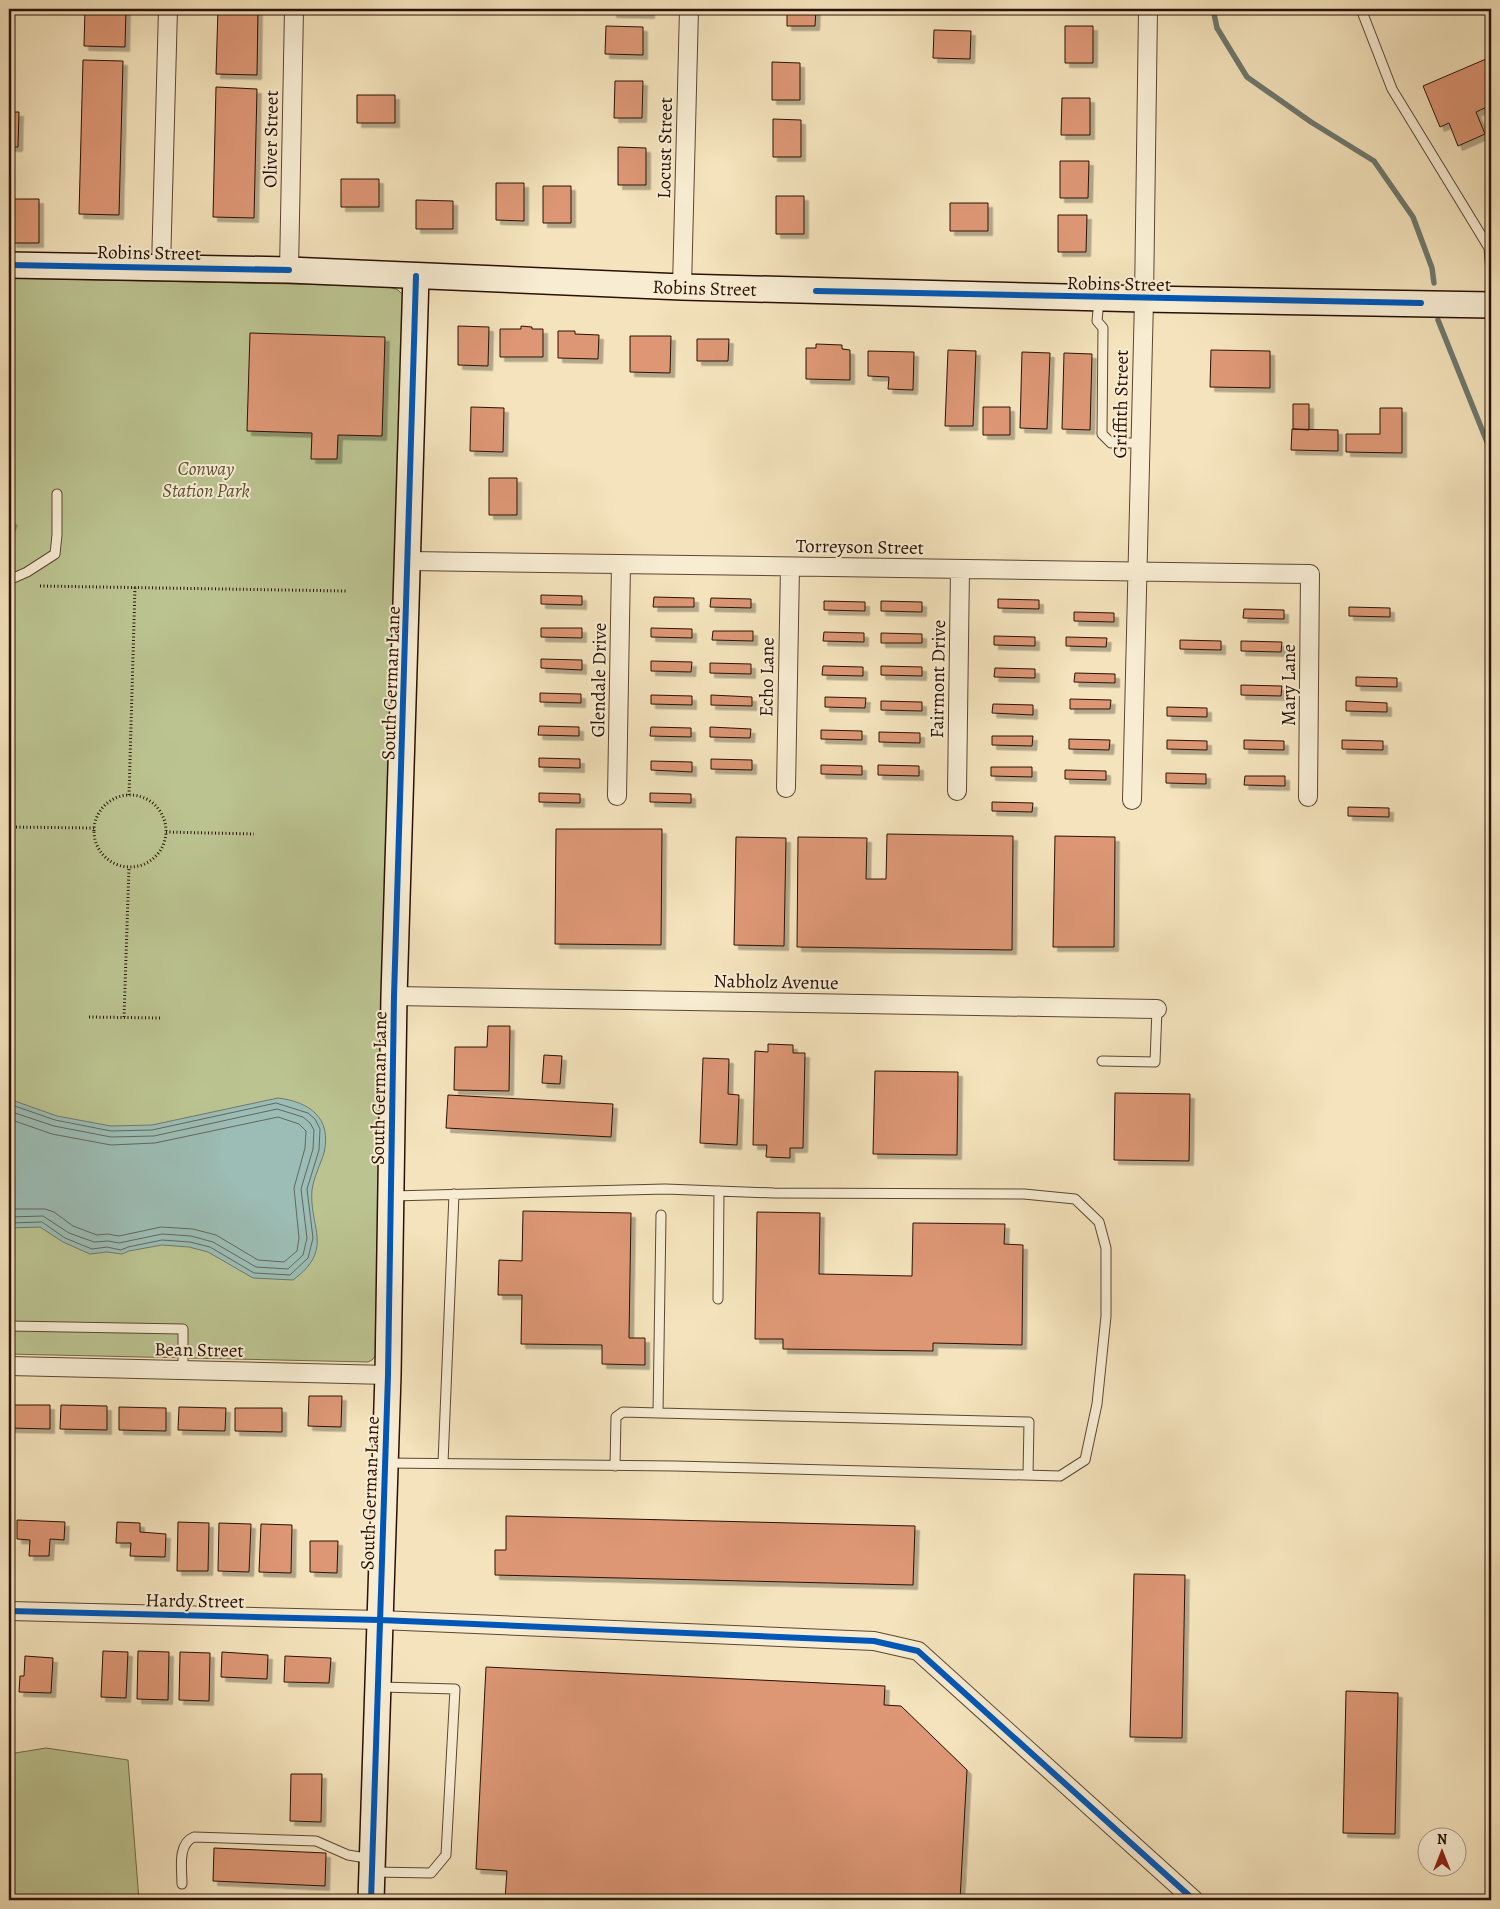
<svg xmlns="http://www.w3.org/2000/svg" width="1500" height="1909" viewBox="0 0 1500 1909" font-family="Alegreya,serif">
	<defs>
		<filter id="shadow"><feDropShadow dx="4.5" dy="4.5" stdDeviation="0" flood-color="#0004"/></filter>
	</defs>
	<rect width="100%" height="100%" fill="#f4e3bc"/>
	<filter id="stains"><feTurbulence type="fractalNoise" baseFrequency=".004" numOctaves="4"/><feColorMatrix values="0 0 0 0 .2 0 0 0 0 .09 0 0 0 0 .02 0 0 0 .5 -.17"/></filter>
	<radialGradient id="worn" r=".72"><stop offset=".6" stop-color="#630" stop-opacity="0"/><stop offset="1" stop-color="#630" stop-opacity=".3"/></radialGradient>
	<path fill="#bbc491" stroke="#726a4a" d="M9,278L387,286L398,290L404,296L376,1355L372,1360L368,1362L9,1354Z
		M46,1748L128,1760L139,1900H9V1754Z"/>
	<path fill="#9cbdb5" stroke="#6e786e" d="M278,1098C310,1102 332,1118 324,1153C320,1165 314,1177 312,1190C309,1228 335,1249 293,1280L253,1278L208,1252L189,1247L162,1245L129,1251L122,1254L107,1252L90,1254L63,1242L40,1227L9,1228V1099L57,1116L111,1126L152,1125Z"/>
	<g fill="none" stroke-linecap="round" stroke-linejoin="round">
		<path stroke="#63675c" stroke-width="1" d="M9,1104L55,1120L111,1131L152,1130L276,1103L308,1113L315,1119L320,1129L319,1150L307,1189L313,1238L308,1258L290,1275L254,1273L210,1247L190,1242L162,1240L128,1247L121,1250L107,1247L92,1249L65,1238L42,1222L9,1223
			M9,1111L54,1126L111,1137L154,1136L277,1109L303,1117L310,1123L314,1130L313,1149L301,1189L307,1238L303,1255L288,1269L256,1267L213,1242L191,1236L162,1234L119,1243L108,1241L94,1242L69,1233L43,1216L9,1217
			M9,1119L52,1134L111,1145L155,1143L278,1117L299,1124L306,1131L305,1148L294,1188L299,1238L297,1251L284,1262L258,1260L216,1235L193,1229L161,1227L119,1236L108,1234L97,1235L73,1226L54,1212L45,1209H9"/>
		<path stroke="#6e786e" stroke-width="5.5" d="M1213,9L1217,28L1247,77L1311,122L1374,161L1413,217L1432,268L1434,283
			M1438,320L1491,452"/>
	</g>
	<path fill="#dd9775" stroke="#2a1104" filter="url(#shadow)" d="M85,9H126L125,47L84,46Z
		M218,9H258L257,75L216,74Z
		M612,9H650V14L612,13Z
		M787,9H816L815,26H787Z
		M606,26L643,27V55L605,54Z
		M1065,26H1093V63H1065Z
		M934,30L971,31L970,59L933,58Z
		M1486,59L1491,73V105L1476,112L1485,134L1458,146L1449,123L1440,127L1423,86Z
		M83,60L123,61L119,215L79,214Z
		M772,62L800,63V100H772Z
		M615,81H643L642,118H614Z
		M216,87L257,89L254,218L213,217Z
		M357,95H395V123H357Z
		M1062,98H1090V135H1061Z
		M9,112H19L18,147H9Z
		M773,119L801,120V157H773Z
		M618,147L646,148V185H618Z
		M1060,161H1089L1088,198H1060Z
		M341,179H379V207H341Z
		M496,183H524V221L496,220Z
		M543,186H571V223H543Z
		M776,196H804V234H776Z
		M13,199H39V243H12Z
		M416,200L453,201V229H416Z
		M950,203H988V231H950Z
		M1058,215H1087L1086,252H1058Z
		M458,326L489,327L488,366L458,365Z
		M521,326L532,327V329H543V357H500V329H521Z
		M558,331H575V334L599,335L598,359L558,358Z
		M250,333L385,337L382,436L338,435L337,459H311L312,433L247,431Z
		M630,336H671L670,373L630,372Z
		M697,339H729L728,361H697Z
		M816,344L842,345V349L850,350V380L806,379V348H816Z
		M948,350L976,351L973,426H945Z
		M1211,350L1270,351V388L1210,387Z
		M868,351L914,352L913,390L888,389L889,377L868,376Z
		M1022,352L1050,353L1047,429L1020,428Z
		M1064,353L1092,354L1090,430L1062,429Z
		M1293,404H1309V430L1293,429Z
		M471,407L504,408L503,452L470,451Z
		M983,407H1010V435H983Z
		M1380,408H1402V453L1346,452V434H1380Z
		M1292,429L1338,430V451L1291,450Z
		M489,478H517V515H489Z
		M9,518L13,521L9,529Z
		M541,595L582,596V605L541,604Z
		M654,597L694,598V607H653Z
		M711,598L751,599V608L710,607Z
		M998,599L1039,600V609L998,608Z
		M824,601L865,602V611L824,610Z
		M881,601L922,602V612L881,611Z
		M1349,607L1390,608V617L1349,616Z
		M1244,609L1284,610V619L1243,618Z
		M1074,612L1114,613V622L1074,621Z
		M541,628H582V638L541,637Z
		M651,628L692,629V638L651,637Z
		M713,631H753V641L712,640Z
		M824,632L864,633V642L823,641Z
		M881,633L922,634V643H881Z
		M994,636L1035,637V646L994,645Z
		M1066,637L1107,638L1106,647L1066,646Z
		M1180,640L1221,641V650L1180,649Z
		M1241,641L1282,642L1281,652L1241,651Z
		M541,659L582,660V670L541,668Z
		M651,661L692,662L691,672L651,671Z
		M710,663L751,664V674L710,673Z
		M823,666L863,667V676L822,675Z
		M881,666L922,667V676L881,675Z
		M995,668L1035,669V678L994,677Z
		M1075,673L1115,674V683L1074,682Z
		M1356,677L1397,678V687L1356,686Z
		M1241,685L1282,686L1281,696L1241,695Z
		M540,693L581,694V703L540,702Z
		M651,695L692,696V705L651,704Z
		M711,695L752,697V706L711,705Z
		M825,697L866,698L865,708L825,707Z
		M1070,699L1111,700L1110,709H1070Z
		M881,701L922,702V711L881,710Z
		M1346,701L1387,703V712L1346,711Z
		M993,704L1033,705V715L992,713Z
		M1167,707L1207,708V717L1167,716Z
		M539,726L579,727V736L538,735Z
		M651,727L691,728V737L650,736Z
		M710,727L751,729L750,738L710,737Z
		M821,730L862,731V740L821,739Z
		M879,732L920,733V743L879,742Z
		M992,736H1033L1032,746L992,745Z
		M1069,739L1110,740L1109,750L1069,749Z
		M1167,740L1207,741V750L1167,749Z
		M1244,740L1284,741V750L1244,749Z
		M1342,740L1383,741V750L1342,749Z
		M539,758L580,759V768L539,767Z
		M711,759L752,760V770L711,769Z
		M651,761L692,762V772L651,770Z
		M821,765L862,766V775L821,774Z
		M878,765L919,766V776L878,775Z
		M991,767H1032V777L991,776Z
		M1065,770L1106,771V780L1065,779Z
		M1166,773L1206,774V784L1166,783Z
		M1245,776H1285V786L1244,785Z
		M539,793L580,794V803L539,802Z
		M650,793L691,794V803L650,802Z
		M992,802L1033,803L1032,812L992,811Z
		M1348,807L1389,808V817L1348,816Z
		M556,829H662L661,945L555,944Z
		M887,834L1013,836L1012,950L797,947L798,837L867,838L866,879H886Z
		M1055,836L1115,837L1114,947H1053Z
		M736,837L786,838L784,946L734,945Z
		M488,1026H510L509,1091L454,1090L455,1047H487Z
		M768,1044L793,1045V1053H805L803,1148H790V1158L766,1157L767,1145H753L755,1051L768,1052Z
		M544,1055L562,1056L560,1084L542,1083Z
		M703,1058L729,1059L728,1094L739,1095L737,1145L700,1143Z
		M875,1071L958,1072L957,1155L873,1154Z
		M1115,1093L1190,1094L1189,1161L1114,1160Z
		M448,1095L613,1104L611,1137L446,1128Z
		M523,1211L631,1213L629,1338H645V1365L602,1364V1345L521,1344L522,1295H498L499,1260L522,1261Z
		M757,1212L820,1213L819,1274L912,1276L913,1223L1005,1224L1004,1244L1023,1245L1022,1345L933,1343V1351L783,1349V1339H755Z
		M309,1396H342L341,1427L308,1426Z
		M9,1405H50V1429L9,1428Z
		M61,1405L107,1406V1430L60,1429Z
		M119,1407L166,1408V1431L119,1430Z
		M179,1407L226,1408L225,1431L178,1430Z
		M235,1408H282V1432L235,1431Z
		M506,1516L915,1526L913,1585L495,1575V1550H506Z
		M17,1520L65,1522L64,1540L50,1539L49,1556H29L30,1540L17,1539Z
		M117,1522L140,1523V1532L166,1534L165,1557L130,1556L131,1543H116Z
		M178,1522L209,1523L208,1571H177Z
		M219,1523L251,1524L249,1572L218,1571Z
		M261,1524L292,1525L291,1573L259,1572Z
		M310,1541H338L337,1573L310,1572Z
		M1134,1574L1185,1575L1182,1738L1130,1737Z
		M103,1651L128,1652L126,1698L101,1697Z
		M138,1651L169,1652L168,1700L137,1699Z
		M180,1652L210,1653L209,1701L179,1700Z
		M222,1652L268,1655L267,1679L221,1677Z
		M25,1656L53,1658L51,1693L19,1692L20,1676H24Z
		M285,1656L331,1658L329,1683L284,1682Z
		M486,1667L885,1686L884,1705L901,1706L967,1770L960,1900H505L507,1871L476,1869Z
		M1346,1691L1398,1693L1395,1834L1343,1833Z
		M291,1774H322L321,1822L290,1821Z
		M214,1848L326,1853L325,1886L213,1881Z"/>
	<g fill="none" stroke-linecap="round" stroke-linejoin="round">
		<g stroke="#5c4632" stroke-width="11">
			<path id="lane" d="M1361,9L1392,89L1489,248L1491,272
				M1099,300L1097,321L1103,328L1102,434L1111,443H1141
				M9,580L27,572L55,554L57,535V494
				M1102,1061L1155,1062L1157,1009
				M718,1299L719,1191
				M9,1326L183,1329V1370
				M658,1413L661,1215
				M385,1463L675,1466L1060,1476L1085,1460L1097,1404L1106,1316V1248L1099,1222L1075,1199L1024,1194L774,1193L665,1189L392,1196
				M443,1463L454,1194
				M615,1466L616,1417L623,1412L658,1413L1029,1422L1028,1475
				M373,1872L431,1873L446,1855L455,1689L381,1687
				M182,1884C182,1869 177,1844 194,1837L316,1841L348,1855L372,1859"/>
		</g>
		<g stroke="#5c4632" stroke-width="20">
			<path id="street" d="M161,267L168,9
				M289,270L294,9
				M682,287L689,9
				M409,561L1310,574L1308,797
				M786,788L790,567
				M957,791L960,569
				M617,796L621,564
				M1132,800L1144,299L1148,9
				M394,996L1157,1009
				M9,1366L388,1375
				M9,1611L380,1620L874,1641L918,1651L1194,1900"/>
		</g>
		<g stroke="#2a1104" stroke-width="28">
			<g id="secondary">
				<path id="s1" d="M9,265L289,270L682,287L1144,299L1491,305"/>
				<path d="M371,1900L388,1375L394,996L416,276"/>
			</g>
		</g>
		<path stroke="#2a1104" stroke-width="3" stroke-dasharray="1 2.5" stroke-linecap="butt" d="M40,586L346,591
			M94 831a36 36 0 1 1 72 0a36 36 0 1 1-72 0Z
			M129,795L135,587
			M9,827L94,828
			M166,832L254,834
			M89,1017L161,1018
			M124,1017L129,867"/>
		<use href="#lane" stroke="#f8edd3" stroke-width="9"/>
		<use href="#street" stroke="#f8edd3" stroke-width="18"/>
		<use href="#secondary" stroke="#f8edd3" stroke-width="25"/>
		<g stroke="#f8edd3" stroke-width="9">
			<path id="cycleway" d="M9,265L289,270
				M816,291L1421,303
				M9,1611L380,1620L874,1641L918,1651L1194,1900
				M371,1900L388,1375L394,996L416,276"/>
		</g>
		<use href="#cycleway" stroke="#0057b8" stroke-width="6"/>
	</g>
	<g text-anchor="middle" stroke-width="4" stroke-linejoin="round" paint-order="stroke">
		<g font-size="19" fill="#2a1104" stroke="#f8edd3">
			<text transform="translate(270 139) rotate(-89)" y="7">Oliver Street</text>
			<text transform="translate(664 148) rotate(-89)" y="7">Locust Street</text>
			<text transform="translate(149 252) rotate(1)" y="7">Robins Street</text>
			<text transform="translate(1119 283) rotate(1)" y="7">Robins Street</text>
			<text dy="7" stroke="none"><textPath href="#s1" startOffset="696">Robins Street</textPath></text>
			<text transform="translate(1120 404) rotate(-89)" y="7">Griffith Street</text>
			<text transform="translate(860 546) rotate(1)" y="7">Torreyson Street</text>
			<text transform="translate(766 677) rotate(-89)" y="7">Echo Lane</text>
			<text transform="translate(937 679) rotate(-89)" y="7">Fairmont Drive</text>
			<text transform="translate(598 680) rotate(-89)" y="7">Glendale Drive</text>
			<text transform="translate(390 683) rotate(-88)" y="7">South German Lane</text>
			<text transform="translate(1288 685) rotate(-90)" y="7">Mary Lane</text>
			<text transform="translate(776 981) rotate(1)" y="7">Nabholz Avenue</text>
			<text transform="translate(378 1088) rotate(-89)" y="7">South German Lane</text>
			<text transform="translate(199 1349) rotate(1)" y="7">Bean Street</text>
			<text transform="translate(369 1493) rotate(-88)" y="7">South German Lane</text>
			<text transform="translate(195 1600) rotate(1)" y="7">Hardy Street</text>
		</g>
		<g font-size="19" font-style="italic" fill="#5d5035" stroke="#f8edd3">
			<text x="206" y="475">Conway<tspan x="206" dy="22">Station Park</tspan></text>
		</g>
	</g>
	<rect width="1500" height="1909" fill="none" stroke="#f4e3bc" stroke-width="30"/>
	<rect x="10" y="10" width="1480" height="1889" fill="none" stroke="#2a1104" stroke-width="2.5"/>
	<rect x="15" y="15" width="1470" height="1879" fill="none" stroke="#2a1104"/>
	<g transform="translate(1442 1852)"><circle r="24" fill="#f8edd3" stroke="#a69580"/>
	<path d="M0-4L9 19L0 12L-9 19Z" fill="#8f2418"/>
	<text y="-8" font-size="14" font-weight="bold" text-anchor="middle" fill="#2a1104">N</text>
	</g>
	<rect width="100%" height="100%" filter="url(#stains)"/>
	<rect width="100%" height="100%" fill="url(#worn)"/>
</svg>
